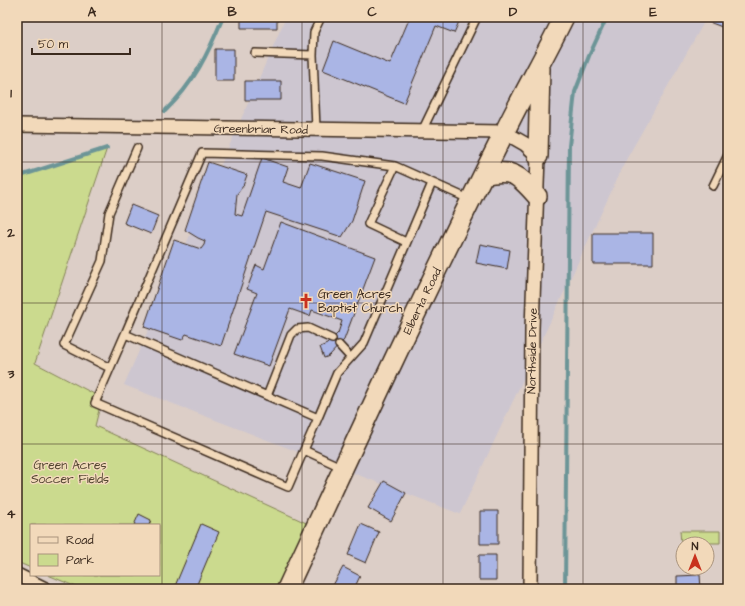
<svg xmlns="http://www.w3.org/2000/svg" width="745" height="606" viewBox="0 0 745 606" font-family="'Architects Daughter',sans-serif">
	<rect width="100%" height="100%" fill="#dccec7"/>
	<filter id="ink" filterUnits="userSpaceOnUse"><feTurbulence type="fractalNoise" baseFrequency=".025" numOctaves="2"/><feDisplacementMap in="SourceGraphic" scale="8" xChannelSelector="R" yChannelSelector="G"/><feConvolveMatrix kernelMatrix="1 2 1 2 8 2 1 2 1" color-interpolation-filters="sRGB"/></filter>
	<g filter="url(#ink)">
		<path fill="#cdc6d0" d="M286,17H707L627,158L460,514L124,385Z"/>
		<path fill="#cbda8e" stroke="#838256" d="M107,148L35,363L102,398L95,426L315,527L287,589H81L48,575H159V525H31V568L17,562V177Z
			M680,531H720V543H681Z"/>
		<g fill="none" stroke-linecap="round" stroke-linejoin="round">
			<path stroke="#6c9597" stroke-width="4" d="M165,111C194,83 208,54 223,17
				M17,177L107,148
				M565,589L569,146L575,92L589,56L607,17"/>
		</g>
		<path fill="#aab5e5" stroke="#3b2a1e" d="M241,17H277V28H241Z
			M410,17H461L454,33L436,26L404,103L323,70L334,41L390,64Z
			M696,17H726L722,27Z
			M215,49H234V81H215Z
			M245,81H281V100H245Z
			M262,158L288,167L283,182L301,188L310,163L365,181L352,221L342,237L266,212L221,346L186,334L182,340L144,327L174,240L201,249L204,245L205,241L198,238L185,230L208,162L247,175L243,186L237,194L235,214L242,216Z
			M131,205L158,216L151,234L124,223Z
			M281,222L375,257L344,340L329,356L324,358L320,347L327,344L338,333L342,321L312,310L310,316L290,309L269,366L234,354L257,293L247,289L256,265L264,269Z
			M593,233H653V264H593Z
			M480,244L510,250L507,269L476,263Z
			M384,481L406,493L391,521L368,508Z
			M480,511H498V544H480Z
			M139,514L151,520L149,525H134Z
			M201,524L219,532L195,589H182L175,586Z
			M361,524L379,532L366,563L348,555Z
			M479,555H496V580H479Z
			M343,567L360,576L354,589H331Z
			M700,575L701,589H677V576Z"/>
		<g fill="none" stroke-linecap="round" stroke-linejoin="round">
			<g stroke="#3b2a1e" stroke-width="10">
				<path id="lane" d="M255,53L313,55
					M316,129L313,55L314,32L321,17
					M422,131L477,17
					M395,166L368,224L406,242
					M713,186L728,155
					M125,334L202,153L322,156L395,166L471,200
					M339,345L350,357
					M110,368L64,345L102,261L109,213L137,148
					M267,396L291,335L297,329L308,328L332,339
					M318,418L337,373L364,343L432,183
					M304,450L318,418L125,334L95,403L288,487L304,450L343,468"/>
			</g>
			<g stroke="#3b2a1e" stroke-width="16">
				<path id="street" d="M17,125L504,132L525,144L538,156L532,329L530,589
					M17,575L45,589"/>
			</g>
			<g stroke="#3b2a1e" stroke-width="22">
				<path id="secondary" d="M538,156L540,68
					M483,175C513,168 518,175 537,196
					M287,589C358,436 428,284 504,133C523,94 545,56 564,17"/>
			</g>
			<use href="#lane" stroke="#f2d9ba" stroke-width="7"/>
			<use href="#street" stroke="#f2d9ba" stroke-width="13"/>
			<use href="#secondary" stroke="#f2d9ba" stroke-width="19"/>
		</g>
	</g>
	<path fill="none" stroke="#3b2a1e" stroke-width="1" stroke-opacity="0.55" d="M162,17V589M302,17V589M443,17V589M583,17V589M17,162H728M17,303H728M17,444H728"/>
	<defs>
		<g id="church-bare" transform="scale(1.2)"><path d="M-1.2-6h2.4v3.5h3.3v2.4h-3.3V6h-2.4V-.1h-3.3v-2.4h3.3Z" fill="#c8321e" stroke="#f2d9ba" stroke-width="2.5" paint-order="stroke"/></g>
	</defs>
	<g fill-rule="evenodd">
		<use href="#church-bare" x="306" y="301"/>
	</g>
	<g text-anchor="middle" stroke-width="3" stroke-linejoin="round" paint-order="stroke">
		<g font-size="12" fill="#3b2a1e" stroke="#f2d9ba">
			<text transform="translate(261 129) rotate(1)" y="4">Greenbriar Road</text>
			<text transform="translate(422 301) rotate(-64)" y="4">Elberta Road</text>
			<text transform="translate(532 351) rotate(-89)" y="4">Northside Drive</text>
		</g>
		<g font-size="12" fill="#3b2a1e" stroke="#f2d9ba" text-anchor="start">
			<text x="318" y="298">Green Acres<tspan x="318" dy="14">Baptist Church</tspan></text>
		</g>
		<g font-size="12" fill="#51442f" stroke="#f2d9ba">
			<text x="70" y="469">Green Acres<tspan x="70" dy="14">Soccer Fields</tspan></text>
		</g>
	</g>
	<rect width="745" height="606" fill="none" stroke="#f2d9ba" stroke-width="44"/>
	<rect x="30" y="524" width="130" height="52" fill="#f2d9ba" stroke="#a9937c"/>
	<rect x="38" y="537" width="20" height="6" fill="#f2d9ba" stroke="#a9937c"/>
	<text x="66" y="544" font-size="12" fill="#3b2a1e">Road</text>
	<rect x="38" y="554" width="20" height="12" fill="#cbda8e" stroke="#a9937c"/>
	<text x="66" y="564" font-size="12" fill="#3b2a1e">Park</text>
	<g transform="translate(695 556)"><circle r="19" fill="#f2d9ba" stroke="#a9937c"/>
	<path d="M0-3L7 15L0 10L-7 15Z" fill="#c8321e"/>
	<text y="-6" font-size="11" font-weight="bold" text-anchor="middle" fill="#3b2a1e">N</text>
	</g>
	<path d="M32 48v6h98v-6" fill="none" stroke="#3b2a1e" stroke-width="2"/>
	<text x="38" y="48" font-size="12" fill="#3b2a1e" stroke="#f2d9ba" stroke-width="3" paint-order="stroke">50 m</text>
	<rect x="22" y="22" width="701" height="562" fill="none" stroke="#3b2a1e" stroke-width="1.5"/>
	<g font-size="13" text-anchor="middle" font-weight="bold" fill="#3b2a1e">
		<text x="92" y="16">A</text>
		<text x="232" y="16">B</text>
		<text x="372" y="16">C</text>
		<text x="513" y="16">D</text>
		<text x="653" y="16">E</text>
		<text x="11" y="97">1</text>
		<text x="11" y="237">2</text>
		<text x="11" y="378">3</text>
		<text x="11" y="518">4</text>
	</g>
</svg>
